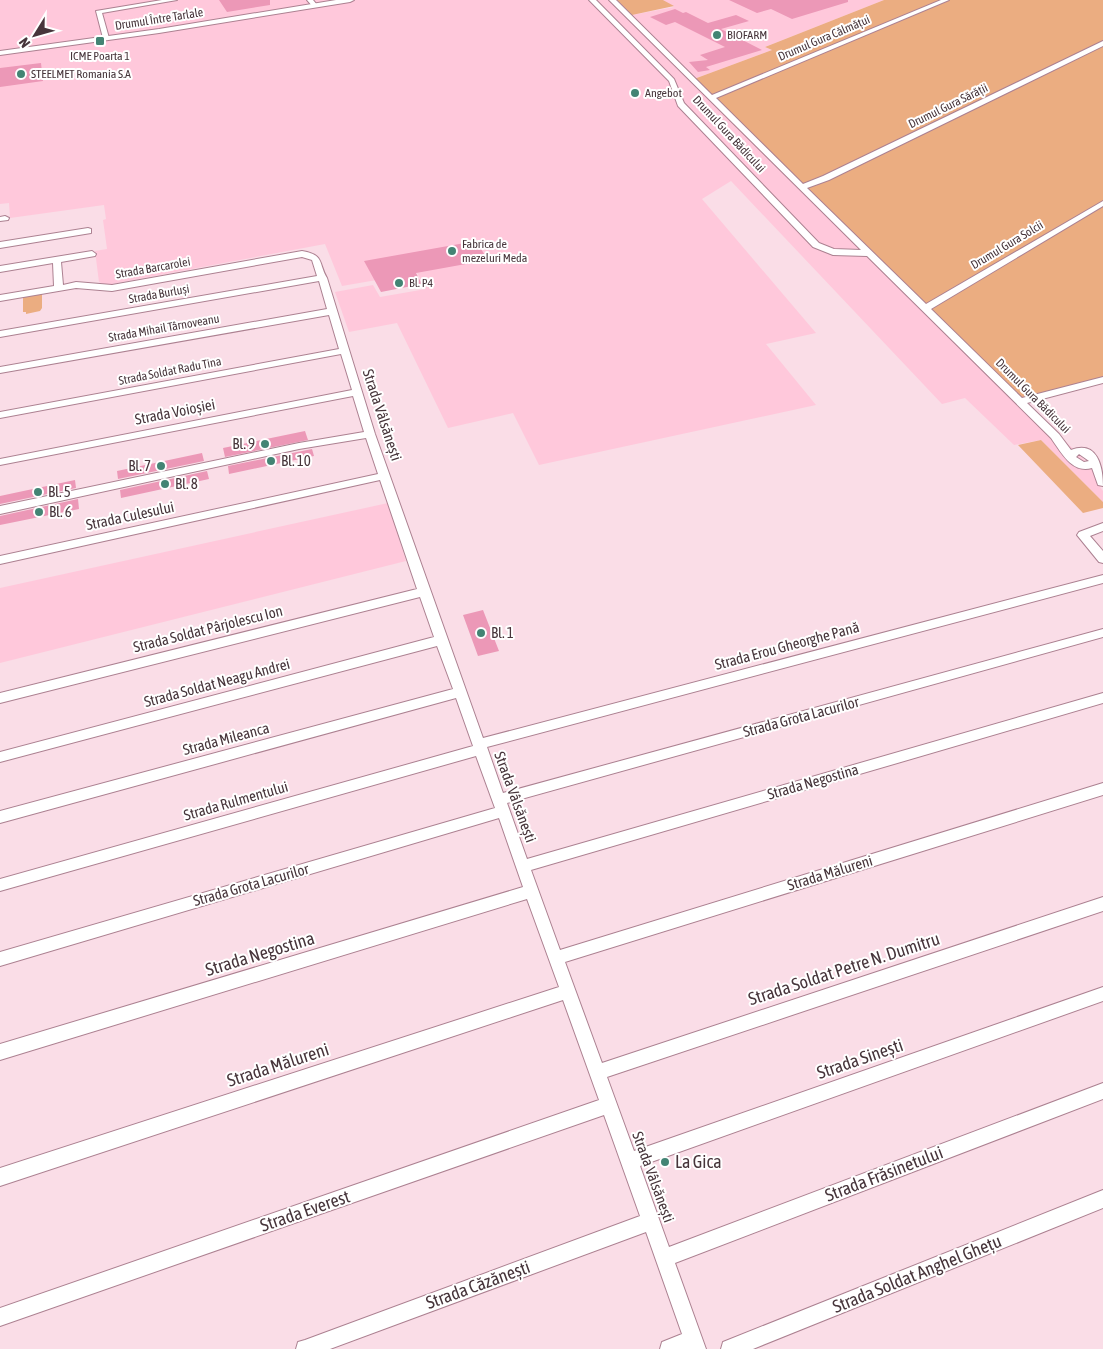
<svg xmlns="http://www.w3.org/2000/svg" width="1103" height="1349" viewBox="0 0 1103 1349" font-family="'Asap Condensed',sans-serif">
	<rect width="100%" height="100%" fill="#fadde7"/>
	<path fill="#ffc8db" d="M0,0H617L632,15L674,7L663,0H884L765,47L772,50L694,79L1103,478V485L1100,487L1103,491V502L1041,440L1014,445L965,398L942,404L731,181L702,199L816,333L766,344L816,405L539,465L513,413L448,428L397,323L349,332L335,292L373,285L380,297L426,289L417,273L342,286L325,244L106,285L99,282L95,251L107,249L103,220L106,219L104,205L10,218L9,203L0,204Z
		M388,503L406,561L0,663V588Z"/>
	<path fill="#ebad81" d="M617,0H663L674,6L632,15Z
		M884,0H1103V377L1022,398L694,79L772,50L765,47Z
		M42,293V308L40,311L26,314V312H23V297Z
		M1041,440L1103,502V508L1083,513L1018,445Z"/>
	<path fill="#ec98b7" d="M219,0H270V5L227,12Z
		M729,0H848V2L792,19L771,9L757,13Z
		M675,9L683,13L686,12L708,23L736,15L749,21L721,29L762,50L706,67L710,70L698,72L689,62L708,60L700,55L725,47L675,22L666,25L650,17Z
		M41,63L43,81L0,87V68Z
		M476,241L488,260L416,273L422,284L381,292L364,261Z
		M305,431L308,440L225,457L223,448Z
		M312,449L314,456L229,474L228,466Z
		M202,453L204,461L118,479L117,471Z
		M207,471L209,479L121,498L120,490Z
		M75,480L76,488L0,504V496Z
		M78,499L79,509L0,525V516Z
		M483,610L499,651L478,656L463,615Z"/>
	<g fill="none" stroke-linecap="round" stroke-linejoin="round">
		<g stroke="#ac8191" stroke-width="2">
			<path id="minor" d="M162,0H177L102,13L109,38L106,40L103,38L96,11Z
				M307,0H313L318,6L313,7Z
				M589,0H596L674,79L684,103L819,243L834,249L861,250L609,0H616L712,95L941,0H949L716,98L803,184L823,176L1103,41V46L829,180L807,188L926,304L1103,201V206L931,309L1022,398L1103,377V383L1027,403L1059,434L1071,450C1097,440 1103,466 1103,486L1098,485L1092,468C1072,474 1061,452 1051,438L867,256L833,255L813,247L678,106L669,81ZM1079,454L1089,461L1084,462L1076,457Z
				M5,216L9,218L8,220L0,221V217Z
				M88,228L91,229V233L0,248V242Z
				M92,251L96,254L95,256L61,262L63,285L76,282L112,285L302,251C325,255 318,263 327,278L375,434L483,738L1103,575V583L487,747L503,793L1103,629V637L507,803L527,859L1103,693V703L531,870L560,950L1103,783V795L565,962L602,1063L1103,897V911L607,1077L634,1151L1103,987V1001L640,1166L669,1247L1103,1083V1099L675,1263L706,1349H660L662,1342L682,1334L646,1232L330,1349H296L298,1342L305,1340L640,1216L604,1115L0,1326V1308L599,1100L563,1000L0,1186V1168L559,987L527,899L0,1060V1044L523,887L499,818L0,966V952L495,808L476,756L0,891V879L473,746L456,698L0,823V811L453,689L437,646L0,762V752L434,637L420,597L0,703V693L417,589L380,480L0,564V556L378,474L366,438L299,449L0,514V506L299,443L364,432L353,396L0,465V459L352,390L341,354L0,418V412L339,349L329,315L0,373V367L327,309L319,281L0,337V331L317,276L312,260L302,257L112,291L76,288L0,301V295L54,286L53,263L0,272V266Z
				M1103,523V531L1090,536L1103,551V563L1099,562L1077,535L1079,532Z
				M1103,1190V1208L753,1349H721L723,1342Z"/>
		</g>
		<g stroke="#ac8191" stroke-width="2">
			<path id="major" d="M336,0H354L350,2L159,33L0,55V51L159,29Z"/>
		</g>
		<use href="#minor" fill="#fff" fill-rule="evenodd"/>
		<use href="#major" fill="#fff" fill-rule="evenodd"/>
	</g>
	<g fill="#438474" stroke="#fff" stroke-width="2">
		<circle cx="717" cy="35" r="5"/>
		<rect x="95" y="36" width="10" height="10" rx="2.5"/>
		<circle cx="21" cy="74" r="5"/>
		<circle cx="635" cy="93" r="5"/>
		<circle cx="452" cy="251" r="5"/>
		<circle cx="399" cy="283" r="5"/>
		<circle cx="265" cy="444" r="5"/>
		<circle cx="271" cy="461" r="5"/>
		<circle cx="161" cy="466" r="5"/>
		<circle cx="165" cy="484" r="5"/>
		<circle cx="38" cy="492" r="5"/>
		<circle cx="39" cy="512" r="5"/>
		<circle cx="481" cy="633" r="5"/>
		<circle cx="665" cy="1162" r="5"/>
	</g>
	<g text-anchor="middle" stroke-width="4" stroke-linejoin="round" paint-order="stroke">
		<g font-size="12" fill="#47353b" stroke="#fff">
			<text transform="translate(159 19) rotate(-9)" y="4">Drumul Între Tarlale</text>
			<text transform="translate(824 38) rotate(-23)" y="4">Drumul Gura Călmățui</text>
			<text transform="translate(948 106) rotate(-26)" y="4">Drumul Gura Sărății</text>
			<text transform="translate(729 134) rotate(47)" y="4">Drumul Gura Bădicului</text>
			<text transform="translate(1007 245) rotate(-31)" y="4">Drumul Gura Solcii</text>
			<text transform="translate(153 268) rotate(-10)" y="4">Strada Barcarolei</text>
			<text transform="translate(159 294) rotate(-10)" y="4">Strada Burluși</text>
			<text transform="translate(164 328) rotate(-10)" y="4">Strada Mihail Târnoveanu</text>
			<text transform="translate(170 371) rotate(-11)" y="4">Strada Soldat Radu Tina</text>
			<text transform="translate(1033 396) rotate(45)" y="4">Drumul Gura Bădicului</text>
		</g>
		<g font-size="12" fill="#47353b" stroke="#fff" text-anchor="start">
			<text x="727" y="39">BIOFARM</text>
			<text x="100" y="60" text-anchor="middle">ICME Poarta 1</text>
			<text x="31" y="78">STEELMET Romania S.A</text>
			<text x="645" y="97">Angebot</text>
			<text x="462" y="248">Fabrica de<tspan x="462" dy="14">mezeluri Meda</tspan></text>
			<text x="409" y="287">Bl. P4</text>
		</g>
		<g font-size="15" fill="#47353b" stroke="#fff">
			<text transform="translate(175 412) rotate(-11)" y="5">Strada Voioșiei</text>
			<text transform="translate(382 415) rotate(72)" y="5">Strada Vâlsănești</text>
			<text transform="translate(130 516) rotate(-12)" y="5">Strada Culesului</text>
			<text transform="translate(208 629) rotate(-14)" y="5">Strada Soldat Pârjolescu Ion</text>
			<text transform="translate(787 646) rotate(-15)" y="5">Strada Erou Gheorghe Pană</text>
			<text transform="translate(217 683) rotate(-15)" y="5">Strada Soldat Neagu Andrei</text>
			<text transform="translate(801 717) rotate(-15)" y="5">Strada Grota Lacurilor</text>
			<text transform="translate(226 739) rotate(-15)" y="5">Strada Mileanca</text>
			<text transform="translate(813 782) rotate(-16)" y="5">Strada Negostina</text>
			<text transform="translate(515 797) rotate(70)" y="5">Strada Vâlsănești</text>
			<text transform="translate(236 801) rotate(-16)" y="5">Strada Rulmentului</text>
			<text transform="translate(830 873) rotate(-17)" y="5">Strada Mălureni</text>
			<text transform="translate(251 885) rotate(-16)" y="5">Strada Grota Lacurilor</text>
			<text transform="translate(653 1177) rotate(70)" y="5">Strada Vâlsănești</text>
		</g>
		<g font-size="15" fill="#47353b" stroke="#fff" text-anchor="start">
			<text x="255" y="449" text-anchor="end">Bl. 9</text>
			<text x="281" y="466">Bl. 10</text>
			<text x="151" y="471" text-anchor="end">Bl. 7</text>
			<text x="175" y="489">Bl. 8</text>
			<text x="48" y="497">Bl. 5</text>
			<text x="49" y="517">Bl. 6</text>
			<text x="491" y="638">Bl. 1</text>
		</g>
		<g font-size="18" fill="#47353b" stroke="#fff">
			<text transform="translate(260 954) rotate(-17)" y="6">Strada Negostina</text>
			<text transform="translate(844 969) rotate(-18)" y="6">Strada Soldat Petre N. Dumitru</text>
			<text transform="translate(860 1059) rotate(-19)" y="6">Strada Sinești</text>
			<text transform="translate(278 1065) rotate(-18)" y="6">Strada Mălureni</text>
			<text transform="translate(884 1174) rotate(-21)" y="6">Strada Frăsinetului</text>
			<text transform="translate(305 1211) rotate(-19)" y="6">Strada Everest</text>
			<text transform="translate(917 1274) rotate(-22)" y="6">Strada Soldat Anghel Ghețu</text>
			<text transform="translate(478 1285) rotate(-20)" y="6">Strada Căzănești</text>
		</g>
		<g font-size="18" fill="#47353b" stroke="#fff" text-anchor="start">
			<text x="675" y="1168">La Gica</text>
		</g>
	</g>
	<g transform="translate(35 35) rotate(233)" stroke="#ffffff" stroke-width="4" paint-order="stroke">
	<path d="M0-4L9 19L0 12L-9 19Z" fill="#47353b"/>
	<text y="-8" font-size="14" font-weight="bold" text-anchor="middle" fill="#47353b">N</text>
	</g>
</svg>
